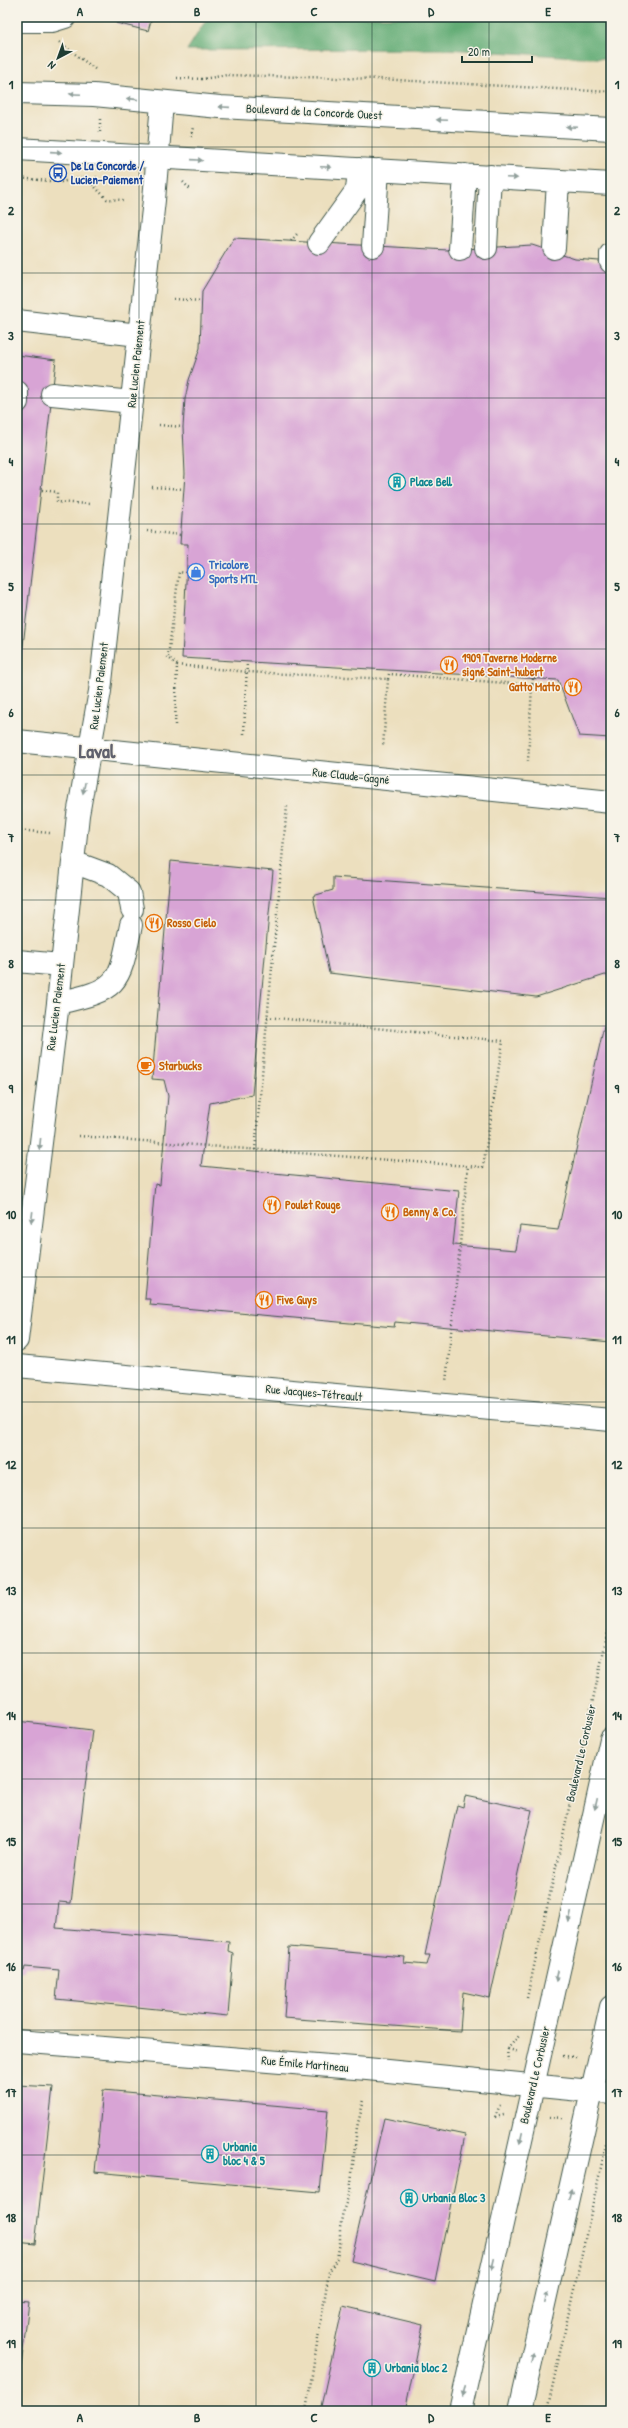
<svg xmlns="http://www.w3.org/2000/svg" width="628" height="2428" viewBox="0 0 628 2428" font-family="'Patrick Hand',sans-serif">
	<rect width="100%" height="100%" fill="#f7f3e8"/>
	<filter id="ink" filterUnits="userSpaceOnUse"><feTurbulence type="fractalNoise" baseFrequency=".025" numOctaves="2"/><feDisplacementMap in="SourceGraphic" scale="8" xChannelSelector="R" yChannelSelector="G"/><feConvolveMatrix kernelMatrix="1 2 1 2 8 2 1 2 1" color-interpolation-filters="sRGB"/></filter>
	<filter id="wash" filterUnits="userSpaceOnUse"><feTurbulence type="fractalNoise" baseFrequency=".012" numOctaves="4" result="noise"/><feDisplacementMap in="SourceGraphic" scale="16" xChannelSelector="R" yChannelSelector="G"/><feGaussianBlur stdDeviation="0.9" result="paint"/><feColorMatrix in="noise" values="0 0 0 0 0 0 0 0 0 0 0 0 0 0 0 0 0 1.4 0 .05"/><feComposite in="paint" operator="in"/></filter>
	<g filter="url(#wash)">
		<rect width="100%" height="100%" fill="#ecdfbe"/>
		<path fill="#62ac75" stroke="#407454" d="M208,17H611V59L446,49L187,50Z"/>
		<g id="blocks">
			<path fill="#d8a4d5" d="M117,17H152L148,31L116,23Z
				M234,238L448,250L532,245L575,259L611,262V738L579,736L558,680L182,658L188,544H180L185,474L183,427L185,399L189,380L200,348L202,291Z
				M17,355L56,360L18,689H17Z
				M171,861L273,871L252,1095L210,1103L201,1166L459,1191L453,1245L516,1250L520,1226L558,1230L604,1026L611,1023V1342L395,1322L394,1327L150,1305L151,1299H145L155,1184L160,1185L168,1096L164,1080L152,1079Z
				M333,877L611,897V976L605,975L536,997L329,973L313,896L333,890Z
				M17,1721L92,1730L71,1903L59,1902L56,1928L229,1942L228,1951L233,1953L228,2016L56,1999L59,1970L25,1967L24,1971L17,1970Z
				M465,1796L532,1810L490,1998L463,1992L460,2031L284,2018L289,1947L405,1957L404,1963L427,1965L430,1955H425L457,1805L463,1807Z
				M17,2085L53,2087L35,2244L17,2242Z
				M103,2090L328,2110L320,2192L95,2172Z
				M384,2118L465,2135L435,2281L351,2261Z
				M17,2301L29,2302L18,2391H17Z
				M343,2306L423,2325L405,2411H320Z"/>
		</g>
	</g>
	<g filter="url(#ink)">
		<use href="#blocks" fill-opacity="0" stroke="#3e5549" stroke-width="1"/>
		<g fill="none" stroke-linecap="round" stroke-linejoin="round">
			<g stroke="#3e5549" stroke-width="24">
				<path id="minor" d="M17,21H52L65,17
					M17,93L94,95L220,107L611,129
					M17,149L611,184
					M319,243L357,190L359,169
					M373,246L378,170
					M486,248L490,176
					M554,248L558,181
					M460,249L465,175
					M611,262V254
					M17,321L139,335
					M17,392V402
					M52,394L132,402
					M17,741L611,802
					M73,862L108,875L129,892L132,909
					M17,961L61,965
					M58,1003C120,989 119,985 131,925
					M17,1340L58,1003L78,815L100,691L154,200L162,103
					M17,1366L611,1420
					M17,2041L367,2069L611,2093
					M460,2411L611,1739
					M520,2411L611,2007"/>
			</g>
			<path stroke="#3e5549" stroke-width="2.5" stroke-dasharray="1 3" stroke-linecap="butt" d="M59,42L95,69V72
				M177,78L203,79L227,75L379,79L611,92
				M100,132V119
				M191,137L193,127
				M97,177L90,182L107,199L123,200
				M17,178L61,182L86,177
				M183,182L191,190
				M291,241L297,234
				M174,299L202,301
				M159,425L183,427
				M152,487L183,489
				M42,490L57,492V502L90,504
				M147,531L180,535
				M177,665L248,672L388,679L383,747
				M388,679L389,674L532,685L528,761
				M533,679L532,685L560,687
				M175,725L177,665L168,657L179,572L186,573
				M244,734L247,662
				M17,830L50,833
				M267,1017L503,1041L483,1167L468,1166
				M17,1100L20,1101
				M79,1136L468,1166L446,1382
				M255,1150L287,806
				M527,1998L611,1618
				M507,2049L519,2036
				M507,2049L508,2061
				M508,2049L519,2052
				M563,2056L576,2057
				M495,2117L504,2115
				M495,2117L500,2105
				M549,2117L562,2118
				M306,2411L329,2272L337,2258L340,2243V2228L343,2211L350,2192L357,2127L364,2100
				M547,2411L611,2122"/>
			<use href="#minor" stroke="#fff" stroke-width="22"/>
		</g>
		<defs><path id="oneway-solid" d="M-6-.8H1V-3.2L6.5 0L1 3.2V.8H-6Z"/></defs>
		<g fill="#8f9e9a">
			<use href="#oneway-solid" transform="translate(75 94) rotate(-177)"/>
			<use href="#oneway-solid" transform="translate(132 99) rotate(-174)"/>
			<use href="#oneway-solid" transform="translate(224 107) rotate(-176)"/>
			<use href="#oneway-solid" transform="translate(442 120) rotate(-177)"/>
			<use href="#oneway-solid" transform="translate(572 127) rotate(-177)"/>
			<use href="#oneway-solid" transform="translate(56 152) rotate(4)"/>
			<use href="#oneway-solid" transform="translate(197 160) rotate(4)"/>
			<use href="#oneway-solid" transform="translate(326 167) rotate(3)"/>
			<use href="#oneway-solid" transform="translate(512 178) rotate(3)"/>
			<use href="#oneway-solid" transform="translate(84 788) rotate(101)"/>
			<use href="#oneway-solid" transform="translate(40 1144) rotate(96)"/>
			<use href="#oneway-solid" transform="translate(32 1217) rotate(97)"/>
			<use href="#oneway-solid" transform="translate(596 1804) rotate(103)"/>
			<use href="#oneway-solid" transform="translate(570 1917) rotate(103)"/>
			<use href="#oneway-solid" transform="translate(557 1976) rotate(102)"/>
			<use href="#oneway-solid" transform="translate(521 2138) rotate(103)"/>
			<use href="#oneway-solid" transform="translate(570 2194) rotate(-77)"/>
			<use href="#oneway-solid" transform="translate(493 2264) rotate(103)"/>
			<use href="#oneway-solid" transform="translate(546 2298) rotate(-77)"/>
			<use href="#oneway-solid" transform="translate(532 2358) rotate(-77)"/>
			<use href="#oneway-solid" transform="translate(464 2391) rotate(103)"/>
		</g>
	</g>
	<path fill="none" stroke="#1f3d34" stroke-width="1" stroke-opacity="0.55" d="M139,17V2411M256,17V2411M372,17V2411M489,17V2411M17,147H611M17,273H611M17,398H611M17,524H611M17,649H611M17,775H611M17,900H611M17,1026H611M17,1151H611M17,1277H611M17,1402H611M17,1528H611M17,1653H611M17,1779H611M17,1904H611M17,2030H611M17,2155H611M17,2281H611"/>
	<defs>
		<g id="bus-ring" transform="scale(0.9)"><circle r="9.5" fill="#f7f3e8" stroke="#1a4fb4" stroke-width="1.5"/><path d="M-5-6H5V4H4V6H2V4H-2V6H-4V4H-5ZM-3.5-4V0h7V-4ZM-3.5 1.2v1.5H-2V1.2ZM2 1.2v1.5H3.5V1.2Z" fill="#1a4fb4"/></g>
		<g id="building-ring" transform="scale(0.9)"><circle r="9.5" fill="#f7f3e8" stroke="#0f9aa8" stroke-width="1.5"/><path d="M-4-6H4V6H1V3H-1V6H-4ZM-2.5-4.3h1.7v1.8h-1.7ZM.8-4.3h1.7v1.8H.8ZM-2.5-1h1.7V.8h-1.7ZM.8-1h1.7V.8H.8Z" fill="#0f9aa8"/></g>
		<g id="shop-ring" transform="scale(0.9)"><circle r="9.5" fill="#f7f3e8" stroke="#3f7fe0" stroke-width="1.5"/><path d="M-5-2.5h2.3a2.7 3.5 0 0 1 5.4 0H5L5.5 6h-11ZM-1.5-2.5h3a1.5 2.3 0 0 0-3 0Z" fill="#3f7fe0"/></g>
		<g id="restaurant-ring" transform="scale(0.9)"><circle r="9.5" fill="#f7f3e8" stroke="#e8710a" stroke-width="1.5"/><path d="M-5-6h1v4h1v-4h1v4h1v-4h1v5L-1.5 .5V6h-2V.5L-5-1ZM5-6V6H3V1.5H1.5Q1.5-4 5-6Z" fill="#e8710a"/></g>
		<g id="cafe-ring" transform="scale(0.9)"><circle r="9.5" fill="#f7f3e8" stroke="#e8710a" stroke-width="1.5"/><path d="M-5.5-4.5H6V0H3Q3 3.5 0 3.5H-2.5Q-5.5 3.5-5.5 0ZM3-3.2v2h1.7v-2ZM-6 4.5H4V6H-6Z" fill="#e8710a"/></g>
	</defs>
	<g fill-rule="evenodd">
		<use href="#bus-ring" x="58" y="173"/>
		<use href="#building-ring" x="397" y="482"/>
		<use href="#shop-ring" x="196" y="572"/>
		<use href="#restaurant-ring" x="449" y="665"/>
		<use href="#restaurant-ring" x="573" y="687"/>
		<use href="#restaurant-ring" x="154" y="923"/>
		<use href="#cafe-ring" x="146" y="1066"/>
		<use href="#restaurant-ring" x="272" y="1205"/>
		<use href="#restaurant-ring" x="390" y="1212"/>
		<use href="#restaurant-ring" x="264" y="1300"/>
		<use href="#building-ring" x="210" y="2154"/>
		<use href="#building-ring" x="409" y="2198"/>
		<use href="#building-ring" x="372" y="2368"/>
	</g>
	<g text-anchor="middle" stroke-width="3" stroke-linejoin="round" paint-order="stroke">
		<g font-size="12" fill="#1f3d34" stroke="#f7f3e8">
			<text transform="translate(314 112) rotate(3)" y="4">Boulevard de la Concorde Ouest</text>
			<text transform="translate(136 364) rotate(-84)" y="4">Rue Lucien Paiement</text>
			<text transform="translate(99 686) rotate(-83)" y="4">Rue Lucien Paiement</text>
			<text transform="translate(351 776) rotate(6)" y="4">Rue Claude-Gagné</text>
			<text transform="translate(56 1007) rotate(-83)" y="4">Rue Lucien Paiement</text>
			<text transform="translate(314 1393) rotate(5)" y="4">Rue Jacques-Tétreault</text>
			<text transform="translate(581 1753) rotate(-77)" y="4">Boulevard Le Corbusier</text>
			<text transform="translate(305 2064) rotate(5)" y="4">Rue Émile Martineau</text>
			<text transform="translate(535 2075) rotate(-77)" y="4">Boulevard Le Corbusier</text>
		</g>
		<g font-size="12" font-weight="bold" fill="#164399" stroke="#f7f3e8" text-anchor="start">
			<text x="71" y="170">De La Concorde /<tspan x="71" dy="14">Lucien-Paiement</tspan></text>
		</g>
		<g font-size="12" font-weight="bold" fill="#0d838f" stroke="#f7f3e8" text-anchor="start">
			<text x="410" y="486">Place Bell</text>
			<text x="223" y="2151">Urbania<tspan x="223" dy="14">bloc 4 &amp; 5</tspan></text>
			<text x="422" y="2202">Urbania Bloc 3</text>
			<text x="385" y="2372">Urbania bloc 2</text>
		</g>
		<g font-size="12" font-weight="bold" fill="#366cbe" stroke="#f7f3e8" text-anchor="start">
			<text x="209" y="569">Tricolore<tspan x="209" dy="14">Sports MTL</tspan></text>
		</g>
		<g font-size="12" font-weight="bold" fill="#c56008" stroke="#f7f3e8" text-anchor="start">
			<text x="462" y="662">1909 Taverne Moderne<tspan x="462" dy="14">signé Saint-hubert</tspan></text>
			<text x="560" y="691" text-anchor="end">Gatto Matto</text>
			<text x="167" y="927">Rosso Cielo</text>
			<text x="159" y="1070">Starbucks</text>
			<text x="285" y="1209">Poulet Rouge</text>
			<text x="403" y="1216">Benny &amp; Co.</text>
			<text x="277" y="1304">Five Guys</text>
		</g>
		<g font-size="20" font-weight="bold" fill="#60616c" stroke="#f7f3e8">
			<text x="97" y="758">Laval</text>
		</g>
	</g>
	<rect width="628" height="2428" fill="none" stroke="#f7f3e8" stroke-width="44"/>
	<g transform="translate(58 58) rotate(221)" stroke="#f7f3e8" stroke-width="3" paint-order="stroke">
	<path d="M0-3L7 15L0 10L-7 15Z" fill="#1f3d34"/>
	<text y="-6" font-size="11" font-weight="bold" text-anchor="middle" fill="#1f3d34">N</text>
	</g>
	<path d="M462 56v6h70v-6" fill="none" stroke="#1f3d34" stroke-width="2"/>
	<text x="468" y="56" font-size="12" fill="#1f3d34" stroke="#f7f3e8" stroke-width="3" paint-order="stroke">20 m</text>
	<rect x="22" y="22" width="584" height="2384" fill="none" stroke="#1f3d34" stroke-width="1.5"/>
	<g font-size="13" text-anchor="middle" font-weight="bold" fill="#1f3d34">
		<text x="80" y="16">A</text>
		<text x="197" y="16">B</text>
		<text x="314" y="16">C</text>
		<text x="431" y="16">D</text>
		<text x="548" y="16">E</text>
		<text x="11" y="89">1</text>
		<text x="617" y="89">1</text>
		<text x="11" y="215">2</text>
		<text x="617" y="215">2</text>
		<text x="11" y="340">3</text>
		<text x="617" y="340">3</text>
		<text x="11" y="466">4</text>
		<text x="617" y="466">4</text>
		<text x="11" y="591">5</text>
		<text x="617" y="591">5</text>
		<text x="11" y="717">6</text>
		<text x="617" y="717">6</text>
		<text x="11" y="842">7</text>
		<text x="617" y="842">7</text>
		<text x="11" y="968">8</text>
		<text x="617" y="968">8</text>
		<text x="11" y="1093">9</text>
		<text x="617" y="1093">9</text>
		<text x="11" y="1219">10</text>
		<text x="617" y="1219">10</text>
		<text x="11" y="1344">11</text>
		<text x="617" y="1344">11</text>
		<text x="11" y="1469">12</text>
		<text x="617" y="1469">12</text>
		<text x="11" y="1595">13</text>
		<text x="617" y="1595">13</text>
		<text x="11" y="1720">14</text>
		<text x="617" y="1720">14</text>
		<text x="11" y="1846">15</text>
		<text x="617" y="1846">15</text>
		<text x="11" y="1971">16</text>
		<text x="617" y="1971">16</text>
		<text x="11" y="2097">17</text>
		<text x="617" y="2097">17</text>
		<text x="11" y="2222">18</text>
		<text x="617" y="2222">18</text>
		<text x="11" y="2348">19</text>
		<text x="617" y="2348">19</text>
		<text x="80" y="2422">A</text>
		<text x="197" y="2422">B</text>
		<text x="314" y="2422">C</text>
		<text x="431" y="2422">D</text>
		<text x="548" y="2422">E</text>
	</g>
</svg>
